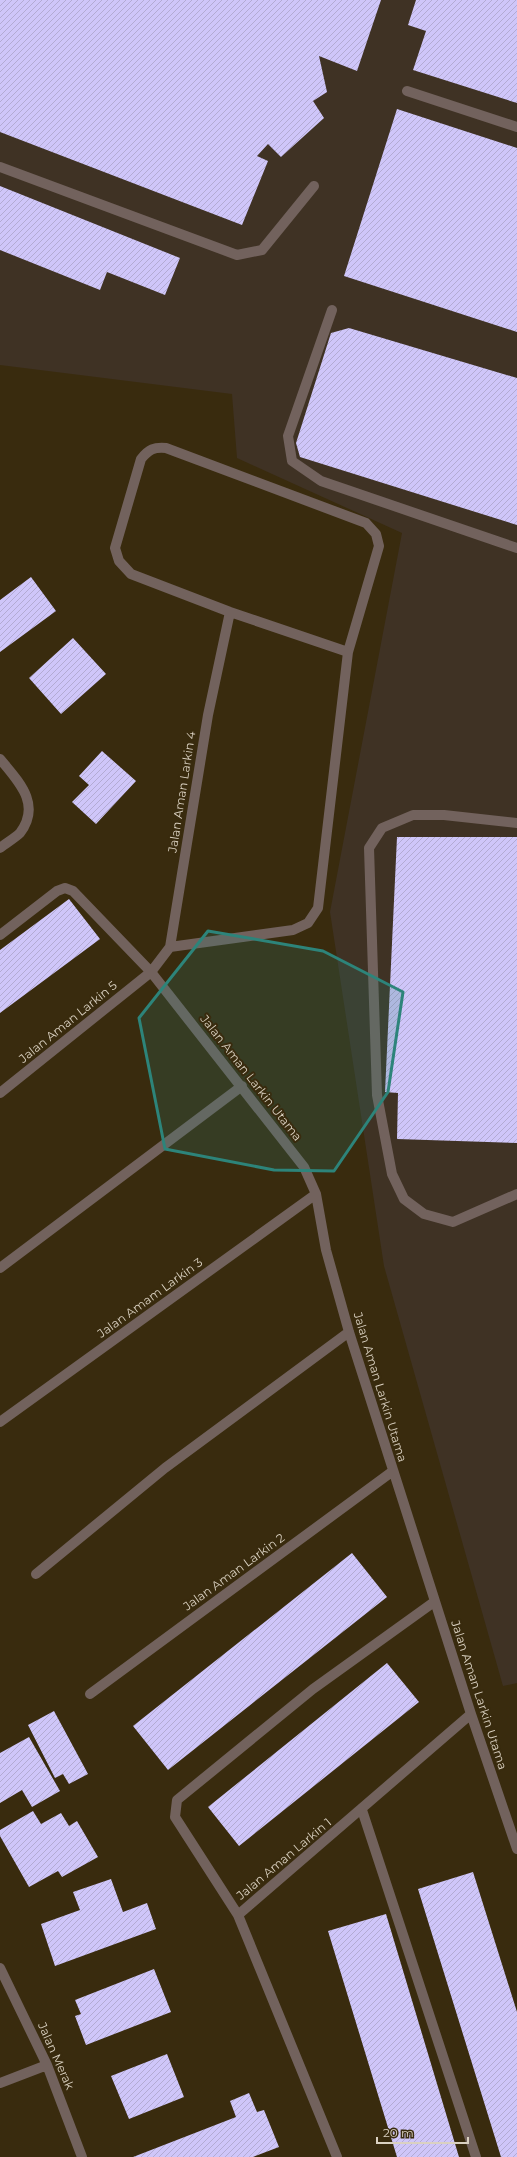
<svg xmlns="http://www.w3.org/2000/svg" width="517" height="2157" viewBox="0 0 517 2157" font-family="Montserrat,sans-serif">
	<defs>
		<pattern id="building-hatch" width="6" height="6" patternUnits="userSpaceOnUse"><rect width="6" height="6" fill="#cfc6f9"/><path d="M-1 1l2-2M0 6l6-6M5 7l2-2" fill="none" stroke="#b3abd3"/></pattern>
	</defs>
	<rect width="100%" height="100%" fill="#392b0e"/>
	<path fill="#3f3224" d="M0,0H517V1683L503,1686L384,1266L330,912L402,533L237,458L232,394L0,365Z"/>
	<path fill="url(#building-hatch)" d="M0,0H381L357,71L319,56L327,92L313,101L324,118L281,157L268,144L257,156L268,161L242,225L0,132Z
		M416,0H517V103L413,70L426,31L408,25Z
		M397,109L517,148V332L344,276Z
		M0,186L180,258L165,295L107,272L100,290L0,250Z
		M349,328L517,378V525L300,457L296,443L331,333Z
		M31,577L56,611L0,652V600Z
		M73,638L106,674L61,714L29,678Z
		M102,751L136,781L96,824L72,802L89,785L79,776Z
		M397,837H517V1143L397,1139L398,1093L385,1092Z
		M69,899L100,939L0,1013V950Z
		M352,1553L387,1597L168,1770L133,1726Z
		M387,1663L419,1702L239,1846L208,1807Z
		M54,1711L88,1774L69,1784L63,1774L55,1778L28,1725Z
		M29,1737L60,1791L32,1807L22,1790L0,1803V1753Z
		M33,1811L41,1824L61,1813L69,1826L77,1821L98,1857L62,1877L58,1871L29,1887L0,1836V1830Z
		M473,1872L517,2012V2157H501L418,1889Z
		M111,1879L123,1912L147,1903L156,1929L55,1966L41,1924L80,1910L73,1892Z
		M386,1914L459,2157H397L328,1931Z
		M154,1969L171,2012L86,2045L75,2016L81,2014L75,2000Z
		M167,2054L184,2097L129,2119L111,2076Z
		M249,2093L257,2112L264,2110L279,2147L253,2157H133L236,2117L230,2101Z"/>
	<g fill="none" stroke-linecap="round" stroke-linejoin="round">
		<path stroke="#72625d" stroke-width="10" d="M407,91L517,127
			M0,167L237,255L262,250L314,186
			M332,310L288,436L292,461L321,481L517,548
			M0,759C18,781 42,804 20,833C15,838 6,843 0,848
			M517,823L444,815H413L382,828L369,848L377,1095L392,1174L404,1199L424,1214L453,1222L517,1194
			M0,935L57,891L65,888L73,891L151,972L304,1167L316,1194L326,1250L349,1332L471,1714L517,1849
			M170,947L293,930L308,923L318,908L348,652L379,546L376,534L366,523L166,448C154,447 149,449 141,459L115,548L119,561L131,574L230,612L348,652
			M0,1093L151,972L170,947L208,715L230,612
			M0,1268L242,1086
			M0,1422L316,1194
			M36,1574L165,1468L349,1332
			M90,1694L393,1471
			M362,1810L476,2157
			M238,1915L175,1817L177,1800L313,1689L434,1602
			M0,1968L47,2065L82,2157
			M0,2083L47,2065
			M337,2157L238,1915L471,1714"/>
	</g>
	<path fill="#2d847a" fill-opacity="0.2" stroke="#2d847a" stroke-width="3" stroke-linejoin="round" d="M208,931L323,951L403,992L388,1092L334,1171L274,1170L165,1149L139,1018Z"/>
	<g text-anchor="middle" stroke-width="4" stroke-linejoin="round" paint-order="stroke">
		<g font-size="12" fill="#dad1c1" stroke="#392b0e">
			<text transform="translate(182 792) rotate(-81)" y="4">Jalan Aman Larkin 4</text>
			<text transform="translate(68 1022) rotate(-39)" y="4">Jalan Aman Larkin 5</text>
			<text transform="translate(251 1078) rotate(52)" y="4">Jalan Aman Larkin Utama</text>
			<text transform="translate(150 1298) rotate(-36)" y="4">Jalan Amam Larkin 3</text>
			<text transform="translate(380 1387) rotate(73)" y="4">Jalan Aman Larkin Utama</text>
			<text transform="translate(234 1572) rotate(-36)" y="4">Jalan Aman Larkin 2</text>
			<text transform="translate(479 1695) rotate(72)" y="4">Jalan Aman Larkin Utama</text>
			<text transform="translate(284 1859) rotate(-40)" y="4">Jalan Aman Larkin 1</text>
			<text transform="translate(56 2056) rotate(66)" y="4">Jalan Merak</text>
		</g>
	</g>
	<path d="M377 2137v6h91v-6" fill="none" stroke="#dad1c1" stroke-width="2"/>
	<text x="383" y="2137" font-size="12" fill="#dad1c1" stroke="#392b0e" stroke-width="3" paint-order="stroke">20 m</text>
</svg>
